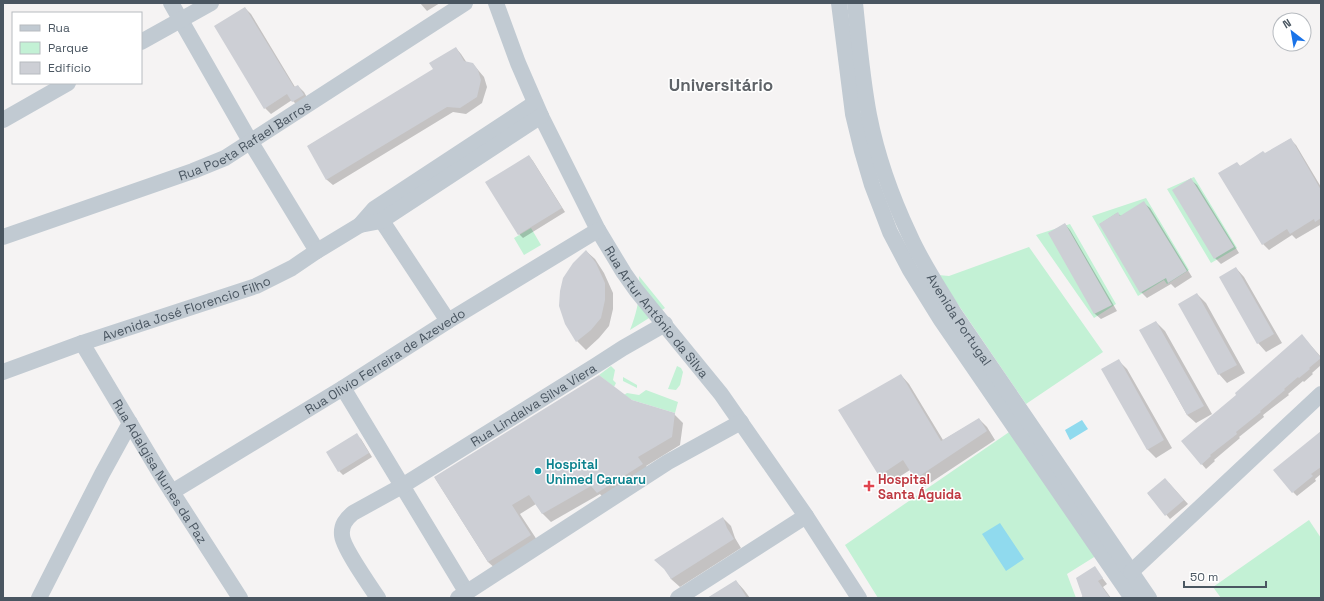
<svg xmlns="http://www.w3.org/2000/svg" width="1324" height="601" viewBox="0 0 1324 601" font-family="'Space Grotesk',sans-serif">
	<rect width="100%" height="100%" fill="#f5f3f3"/>
	<path fill="#c3f1d5" d="M1194,177L1237,248L1211,263L1167,189Z
		M1146,198L1189,270L1167,284L1164,280L1138,296L1092,216Z
		M1070,224L1116,304L1094,318L1036,235Z
		M531,228L541,245L524,255L514,238Z
		M1029,247L1103,352L1026,404L938,275L949,276Z
		M639,276L665,308L630,330C637,312 641,295 639,276Z
		M611,366L615,370L613,380L616,383L614,387L599,375Z
		M677,366L681,368L683,372L680,385L676,390L668,389Z
		M623,377L637,385V388L623,381Z
		M646,390L678,402L675,413L632,400L624,395L627,393L639,395Z
		M1015,428L1099,554L1067,574L1076,598H878L845,545Z
		M1309,520L1321,538V598H1221L1213,587Z"/>
	<path fill="#90daee" d="M1082,420L1088,429L1070,440L1065,430Z
		M1000,523L1024,559L1006,571L982,534Z"/>
	<path fill="#0003" d="M420,3H440L427,11Z
		M245,8L251,14L295,87L298,86L304,92L309,101L299,107L292,100L271,114L265,108Z
		M456,48L461,54L467,63L473,64L484,77L487,87L482,103L466,114L453,112L333,185L327,180L308,146L434,70Z
		M1290,139L1296,145L1321,187V226L1320,225L1296,239L1292,235L1269,250L1263,244L1237,163L1240,166L1265,154Z
		M529,156L533,161L565,212L523,238L519,234Z
		M1191,180L1197,185L1239,253L1221,264L1215,258Z
		M1144,203L1150,208L1192,277L1175,288L1171,284L1147,298L1141,292L1100,224L1117,213L1121,216Z
		M1065,224L1070,230L1117,311L1101,319L1095,314L1049,233Z
		M586,251L595,259L604,273L613,293V309L609,326L599,338L586,350L577,341L566,324Z
		M1236,268L1244,277L1282,343L1266,352L1258,343Z
		M1197,294L1206,303L1245,373L1227,383L1219,374Z
		M1156,322L1165,331L1212,414L1196,423L1187,415L1141,331Z
		M1306,340L1321,357V365L1312,373L1313,374L1304,382L1303,381L1288,394L1289,395L1263,415L1264,417L1239,437L1240,438L1214,460L1215,461L1206,469L1182,441Z
		M1118,360L1127,369L1172,448L1156,458L1147,449Z
		M901,375L909,384L943,440L979,419L987,427L995,440L924,487L916,479L910,470L888,484L879,475Z
		M632,401L674,414L683,423L680,445L646,466L651,473L606,501L600,494L551,522L542,513L536,504L520,514L539,543L497,570L488,562L435,478Z
		M356,435L361,439L372,457L343,475L339,471Z
		M1321,435V474L1315,479L1316,481L1297,496L1293,492Z
		M1169,483L1188,504L1170,519L1148,494Z
		M723,518L731,526L735,538L741,548L680,587L671,579L667,571Z
		M1094,567L1107,584L1103,587L1111,598H1080L1083,596Z
		M736,581L744,590L750,598H708Z"/>
	<path fill="#cdcfd5" d="M245,7L294,87L298,85L304,95L292,102L287,94L264,109L214,26Z
		M456,47L464,61L473,63L478,70L481,80L477,97L460,108L447,107L326,180L307,146L433,69L429,63Z
		M1291,138L1321,190V218L1315,222L1314,219L1290,234L1287,229L1262,245L1218,173L1237,162L1240,166L1263,151L1265,153Z
		M529,155L562,208L518,235L485,182Z
		M1191,178L1234,247L1214,259L1172,190Z
		M1144,201L1187,271L1168,283L1166,278L1140,293L1099,224L1118,212L1120,216Z
		M1065,223L1112,305L1094,314L1048,233Z
		M586,250L596,263L605,283V300L601,318L591,330L576,342L565,324L559,306L560,291L563,278L573,263Z
		M1236,267L1274,334L1257,344L1219,277Z
		M1197,293L1237,365L1218,375L1178,304Z
		M1156,321L1204,406L1187,415L1139,330Z
		M1302,334L1321,358L1309,368L1310,369L1299,378L1298,377L1284,389L1285,390L1260,411L1261,412L1236,432L1237,434L1210,455L1211,456L1201,465L1181,441L1236,395L1235,393Z
		M1119,359L1164,440L1147,450L1101,369Z
		M901,374L941,441L979,418L987,431L915,479L903,460L879,476L838,410Z
		M599,375L632,400L675,413L672,437L638,457L643,464L597,493L591,486L542,514L529,495L512,505L531,535L488,562L434,477Z
		M1321,431V467L1311,474L1313,476L1292,493L1273,470Z
		M357,433L369,453L338,472L326,452Z
		M1165,478L1184,500L1165,516L1147,493Z
		M723,517L727,528L734,539L671,579L664,569L654,560Z
		M1095,566L1103,578L1098,581L1110,598H1083L1076,578Z
		M736,580L747,598H707Z"/>
	<g fill="none" stroke-linecap="round" stroke-linejoin="round">
		<g stroke="#c1cad2" stroke-width="16">
			<path d="M171,3L250,141L317,251"/>
			<path id="s1" d="M496,3L518,63L541,116L598,230L624,273L636,290L721,394L806,516L859,598"/>
			<path d="M839,3L853,114L862,151L872,185L890,232L910,270L941,320L1132,598"/>
			<path id="s2" d="M855,3C859,41 862,78 869,115C877,156 892,198 910,236C922,263 939,288 954,313L1149,598"/>
			<path d="M141,42L211,3"/>
			<path d="M3,120L68,83"/>
			<path d="M376,212L448,321"/>
			<path d="M360,225L374,209L535,103"/>
			<path id="s3" d="M3,237L193,171L225,158L465,3"/>
			<path id="s4" d="M82,343L161,475L240,598"/>
			<path id="s5" d="M3,372L82,343L256,286L292,268L317,251L360,225L381,221L541,116"/>
			<path d="M343,388L467,593"/>
			<path id="s6" d="M172,492L343,388L448,321L598,230"/>
			<path d="M1131,572L1321,394"/>
			<path d="M39,598L102,474L130,423"/>
			<path id="s7" d="M378,598C370,586 342,546 342,535C341,525 346,519 353,513L402,486L595,366L623,348L665,324"/>
			<path d="M458,598L668,462L741,422"/>
			<path d="M678,598L806,516"/>
		</g>
	</g>
	<circle fill="#0f9aa8" stroke="#fff" stroke-width="1.5" cx="538" cy="471" r="4"/>
	<path fill="#e0444e" stroke="#fff" stroke-width="1.5" d="M867 480h4v4h4v4h-4v4h-4v-4h-4v-4h4z"/>
	<g text-anchor="middle" stroke-width="3" stroke-linejoin="round" paint-order="stroke">
		<g font-size="13" fill="#4a5661" stroke="#fff">
			<text dy="5" stroke="none"><textPath href="#s3" startOffset="261">Rua Poeta Rafael Barros</textPath></text>
			<text dy="5" stroke="none"><textPath href="#s5" startOffset="194">Avenida José Florencio Filho</textPath></text>
			<text dy="5" stroke="none"><textPath href="#s1" startOffset="350">Rua Artur Antônio da Silva</textPath></text>
			<text dy="5" stroke="none"><textPath href="#s2" startOffset="338">Avenida Portugal</textPath></text>
			<text dy="5" stroke="none"><textPath href="#s6" startOffset="250">Rua Olivio Ferreira de Azevedo</textPath></text>
			<text dy="5" stroke="none"><textPath href="#s7" startOffset="309">Rua Lindalva Silva Viera</textPath></text>
			<text dy="5" stroke="none"><textPath href="#s4" startOffset="150">Rua Adalgisa Nunes da Paz</textPath></text>
		</g>
		<g font-size="13" font-weight="bold" fill="#0d838f" stroke="#fff" text-anchor="start">
			<text x="546" y="469">Hospital<tspan x="546" dy="15">Unimed Caruaru</tspan></text>
		</g>
		<g font-size="13" font-weight="bold" fill="#be3a42" stroke="#fff" text-anchor="start">
			<text x="878" y="484">Hospital<tspan x="878" dy="15">Santa Águida</tspan></text>
		</g>
		<g font-size="17" font-weight="bold" fill="#5f6368" stroke="#fff">
			<text x="721" y="91">Universitário</text>
		</g>
	</g>
	<rect width="1324" height="601" fill="none" stroke="#4a5661" stroke-width="8"/>
	<rect x="12" y="12" width="130" height="72" fill="#ffffff" stroke="#b7bbc0"/>
	<rect x="20" y="25" width="20" height="6" fill="#c1cad2" stroke="#b7bbc0"/>
	<text x="48" y="32" font-size="12" fill="#4a5661">Rua</text>
	<rect x="20" y="42" width="20" height="12" fill="#c3f1d5" stroke="#b7bbc0"/>
	<text x="48" y="52" font-size="12" fill="#4a5661">Parque</text>
	<rect x="20" y="62" width="20" height="12" fill="#cdcfd5" stroke="#b7bbc0"/>
	<text x="48" y="72" font-size="12" fill="#4a5661">Edifício</text>
	<g transform="translate(1292 32) rotate(329)"><circle r="19" fill="#ffffff" stroke="#b7bbc0"/>
	<path d="M0-3L7 15L0 10L-7 15Z" fill="#1a73e8"/>
	<text y="-6" font-size="11" font-weight="bold" text-anchor="middle" fill="#4a5661">N</text>
	</g>
	<path d="M1184 581v6h82v-6" fill="none" stroke="#4a5661" stroke-width="2"/>
	<text x="1190" y="581" font-size="12" fill="#4a5661" stroke="#ffffff" stroke-width="3" paint-order="stroke">50 m</text>
</svg>
